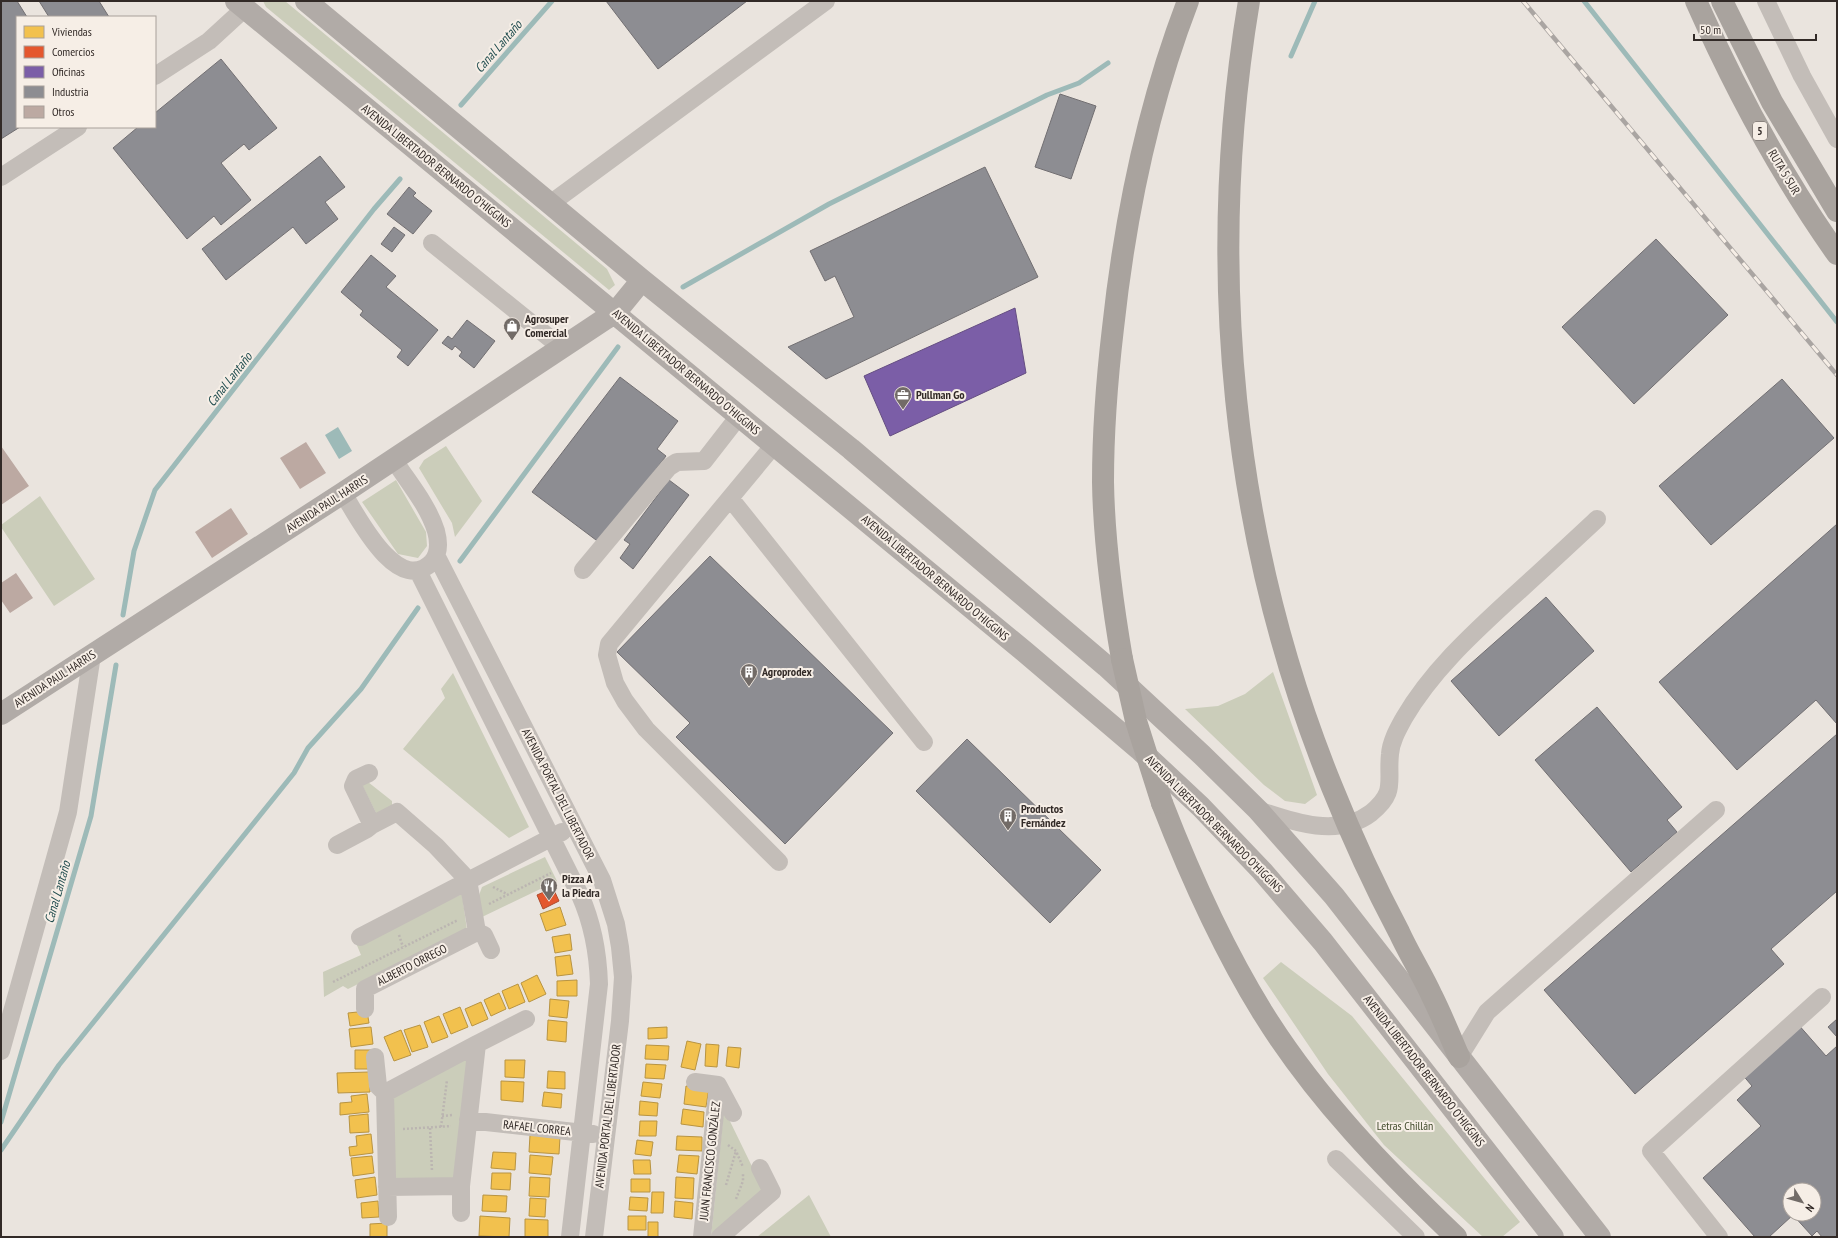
<svg xmlns="http://www.w3.org/2000/svg" width="1838" height="1238" viewBox="0 0 1838 1238" font-family="'PT Sans Narrow',sans-serif">
	<rect width="100%" height="100%" fill="#eae4de"/>
	<path fill="#cbcdba" d="M263,1H285L607,269L615,285L609,290L266,7Z
		M446,446L482,501L455,537L452,523L419,468L424,460Z
		M396,480L426,532L427,546L418,558L398,554L362,502Z
		M40,496L95,579L54,606L1,527V525Z
		M1273,672L1317,795L1305,804L1285,801L1264,785L1185,709L1218,706L1245,694Z
		M453,673L529,827L509,838L403,749L445,698L441,689Z
		M368,782L392,801V807L377,815L362,785Z
		M545,857L557,881L482,917L478,898L482,887Z
		M462,894L467,930L348,989L343,986L324,997L323,972L361,955L356,943Z
		M1281,962L1352,1016L1520,1222L1502,1237H1483L1384,1145L1328,1074L1263,978Z
		M466,1059V1103L456,1179L393,1180L391,1097Z
		M724,1109L763,1189L711,1237Z
		M809,1195L831,1237H757Z"/>
	<path fill="#9dbab8" d="M338,427L352,451L339,459L325,435Z"/>
	<path fill="#f2c14e" stroke="#b89442" d="M560,907L566,925L546,931L540,914Z
		M570,934L572,950L555,953L552,937Z
		M570,955L573,974L557,976L555,957Z
		M537,975L546,994L529,1002L521,983Z
		M577,980V996H557V981Z
		M518,984L525,1002L509,1009L502,991Z
		M499,993L506,1009L491,1016L484,1000Z
		M550,999L569,1001L567,1018L549,1016Z
		M481,1002L488,1019L472,1026L465,1009Z
		M460,1007L468,1027L451,1034L443,1014Z
		M367,1011L369,1023L350,1026L348,1013Z
		M439,1016L448,1037L432,1043L424,1022Z
		M548,1020L567,1022L566,1042L547,1040Z
		M420,1025L428,1047L412,1052L404,1030Z
		M371,1027L373,1044L351,1047L349,1029Z
		M667,1027V1038L648,1039V1028Z
		M401,1030L411,1055L394,1061L384,1037Z
		M687,1041L701,1044L695,1070L681,1067Z
		M706,1044L719,1045L717,1067L705,1066Z
		M646,1045L669,1046L668,1060L645,1059Z
		M728,1047L741,1048L739,1068L726,1066Z
		M355,1050H373V1069H355Z
		M505,1060H525L524,1078L505,1077Z
		M646,1064L666,1065L664,1079L645,1078Z
		M548,1071L565,1072V1089L547,1088Z
		M369,1072L370,1092L338,1093L337,1073Z
		M501,1081L524,1082L523,1102L501,1100Z
		M643,1082L662,1084L660,1098L641,1096Z
		M686,1086L709,1088L706,1107L684,1104Z
		M544,1092L562,1094L561,1108L542,1106Z
		M367,1094L369,1112L340,1115V1103L352,1102L351,1096Z
		M640,1101L658,1103L657,1116L639,1115Z
		M683,1109L704,1112L703,1127L681,1124Z
		M368,1114L369,1132L350,1133L349,1116Z
		M640,1121H657L656,1136H639Z
		M371,1134L373,1153L350,1156L349,1147L357,1146L356,1136Z
		M530,1135L560,1137L559,1154L529,1152Z
		M677,1136L702,1137V1151L676,1150Z
		M637,1140L653,1142L651,1156L635,1154Z
		M493,1152L516,1153L515,1170L491,1168Z
		M530,1155L553,1157L551,1175L529,1173Z
		M679,1155L699,1156L697,1174L677,1172Z
		M372,1156L374,1173L353,1176L351,1158Z
		M633,1160H650L651,1174H634Z
		M492,1173H511L510,1190L491,1189Z
		M375,1177L377,1195L357,1198L355,1180Z
		M530,1177L550,1178L549,1197L529,1196Z
		M676,1177L694,1178L693,1199L675,1198Z
		M631,1179H650V1192H631Z
		M652,1192H664L663,1213H651Z
		M483,1195L507,1196L506,1212L482,1211Z
		M630,1197L648,1198L647,1211L629,1210Z
		M530,1198L546,1199L545,1217L529,1216Z
		M378,1201L379,1217L362,1218L361,1203Z
		M675,1201L693,1203L692,1219L674,1217Z
		M480,1216L510,1218L509,1237L479,1236Z
		M628,1216H646V1230H628Z
		M525,1219L548,1220V1237H525Z
		M648,1222H658V1237H648Z
		M387,1223V1237H370V1224Z"/>
	<path fill="#e4572e" stroke="#af4a2c" d="M553,888L559,901L543,909L537,895Z"/>
	<path fill="#7b5ea7" stroke="#654e81" d="M1015,308L1026,373L890,436L864,376Z"/>
	<path fill="#8d8d92" stroke="#726f72" fill-rule="evenodd" d="M1,1H17L27,17H17V127H20L1,139Z
		M39,1H99L109,17H49Z
		M606,1H747L658,69Z
		M221,59L277,128L249,150L244,144L221,163L251,200L221,225L214,216L187,239L113,148L138,127H155V113Z
		M1060,94L1096,106L1071,179L1035,167Z
		M320,156L345,187L325,202L338,219L306,244L293,227L226,280L202,249Z
		M985,167L1038,277L826,379L788,347L854,317L835,276L825,281L810,251Z
		M409,187L416,193L413,196L432,211L413,234L387,214Z
		M394,227L405,235L392,252L381,244Z
		M1656,239L1728,315L1634,404L1562,327Z
		M371,255L396,276L386,287L438,330L408,366L397,357L402,350L360,315L363,311L341,292Z
		M467,320L495,341L474,368L459,356L462,352L455,346L452,350L442,343L448,336L452,339Z
		M620,377L678,421L657,449L666,456L600,543L532,492Z
		M1782,379L1834,438L1711,545L1659,486Z
		M669,480L689,495L633,569L620,558L630,544L624,540Z
		M1837,524V724L1816,700L1737,770L1659,682Z
		M710,556L893,733L785,844L676,737L690,723L617,652Z
		M1546,597L1594,651L1499,736L1451,681Z
		M1597,707L1682,807L1667,820L1677,832L1631,872L1535,760Z
		M1837,734V891L1771,949L1784,964L1635,1094L1544,990Z
		M967,739L1101,870L1050,923L916,791Z
		M1837,1019V1037L1828,1027Z
		M1797,1023L1826,1056L1837,1046V1237H1822L1817,1231L1812,1236L1793,1215L1769,1237H1755L1703,1178L1761,1126L1737,1100L1752,1086L1741,1073ZM1790,1190H1814V1214H1790Z"/>
	<g fill="none" stroke-linecap="round" stroke-linejoin="round">
		<path stroke="#9dbab8" stroke-width="5" d="M1584,1L1837,322
			M1291,56L1315,1
			M461,105L552,1
			M683,287L829,204L1047,95L1079,83L1108,63
			M460,561L618,347
			M123,615L134,551L155,490L374,209L400,179
			M1,1122L91,816L116,665
			M1,1150L59,1065L294,773L308,748L361,689L418,608"/>
	</g>
	<path fill="#bca9a2" d="M306,442L326,473L300,489L280,458Z
		M1,446L29,486L1,505Z
		M231,508L248,534L212,558L195,532Z
		M16,573L33,598L10,613L1,600V583Z"/>
	<g fill="none" stroke-linecap="round" stroke-linejoin="round">
		<path stroke="#bbb5b1" stroke-width="2.5" stroke-dasharray="2 2" stroke-linecap="butt" d="M493,887L507,894
			M489,904L551,873
			M399,935L403,947
			M333,982L458,920
			M442,1116L453,1115
			M441,1127L447,1080
			M430,1128L432,1171
			M403,1129L451,1126
			M728,1145L736,1151L743,1167
			M726,1185L736,1151
			M736,1199L743,1181V1174"/>
		<path stroke="#c3bdb8" stroke-width="18" d="M1766,1L1802,76L1837,139
			M155,76L209,41L245,8
			M1,177L78,127
			M550,204L826,1
			M432,243L562,348
			M774,445L609,644L607,655L615,683L625,701L646,729L779,862
			M343,493C357,516 398,597 432,562C439,554 439,542 436,531C428,505 408,482 394,460
			M730,498L924,742
			M437,557L602,880L616,924L620,947L623,977L620,1021L594,1237
			M583,570L669,467L677,462L704,461L739,416
			M418,571L580,895C593,924 598,952 599,984L570,1237
			M1258,810C1293,822 1338,838 1371,813C1397,792 1387,782 1390,754C1391,741 1398,729 1404,718C1431,672 1470,636 1508,601C1538,574 1568,546 1597,519
			M337,845L367,829L372,825
			M477,932L484,935L491,950
			M360,937L562,832
			M365,1009V989L477,932L468,880L436,846L397,812L372,825L353,786L356,779L369,773
			M477,1044L526,1019
			M1,1051L68,812L92,655
			M375,1057L378,1086L385,1093
			M1459,1057L1487,1012L1716,810
			M695,1082L718,1085L733,1113
			M468,1120L593,1134
			M1336,1159L1416,1237
			M387,1187L461,1186L477,1044L385,1093L388,1217
			M461,1213V1186
			M702,1237L718,1085
			M720,1237L772,1192L760,1168
			M1719,1237L1651,1151L1822,997"/>
		<path stroke="#b1aba7" stroke-width="22" d="M236,1L1025,652L1139,749L1201,807L1262,871L1323,942L1553,1237
			M306,1L642,280L851,449L1106,666L1202,755L1258,810L1334,896L1600,1237
			M1,714L343,493L605,319L615,313L642,280"/>
		<path stroke="#a9a39e" stroke-width="22" d="M1249,1C1205,264 1231,539 1332,787C1352,837 1374,885 1399,932C1409,954 1422,974 1432,996C1442,1016 1450,1036 1459,1057
			M1696,1C1735,89 1781,175 1837,254
			M1722,1L1772,102L1837,211
			M1122,659C1112,601 1104,542 1103,482C1103,430 1107,379 1113,328C1125,217 1148,105 1188,1
			M1162,803C1190,875 1222,947 1263,1013C1315,1097 1385,1169 1456,1237"/>
		<g stroke="#aaa5a2" stroke-width="4.5">
			<path id="rail" d="M1523,1L1837,375"/>
		</g>
		<use href="#rail" stroke="#f6eee6" stroke-width="3" stroke-dasharray="9" stroke-linecap="butt"/>
		<path stroke="#a9a39e" stroke-width="22" d="M1122,659L1136,721L1162,803"/>
	</g>
	<defs>
		<g id="shop-pin" transform="scale(0.9)"><path d="M0 17L-7.5 6A9.5 9.5 0 1 1 7.5 6Z" fill="#726b67" stroke="#f6eee6"/><path d="M-5-2.5h2.3a2.7 3.5 0 0 1 5.4 0H5L5.5 6h-11ZM-1.5-2.5h3a1.5 2.3 0 0 0-3 0Z" fill="#fff"/></g>
		<g id="office-pin" transform="scale(0.9)"><path d="M0 17L-7.5 6A9.5 9.5 0 1 1 7.5 6Z" fill="#726b67" stroke="#f6eee6"/><path d="M-6-3h4V-5.5h4V-3h4V5H-6ZM-1-4.5V-3h2v-1.5ZM-6 0V1H6V0Z" fill="#fff"/></g>
		<g id="building-pin" transform="scale(0.9)"><path d="M0 17L-7.5 6A9.5 9.5 0 1 1 7.5 6Z" fill="#726b67" stroke="#f6eee6"/><path d="M-4-6H4V6H1V3H-1V6H-4ZM-2.5-4.3h1.7v1.8h-1.7ZM.8-4.3h1.7v1.8H.8ZM-2.5-1h1.7V.8h-1.7ZM.8-1h1.7V.8H.8Z" fill="#fff"/></g>
		<g id="restaurant-pin" transform="scale(0.9)"><path d="M0 17L-7.5 6A9.5 9.5 0 1 1 7.5 6Z" fill="#726b67" stroke="#f6eee6"/><path d="M-5-6h1v4h1v-4h1v4h1v-4h1v5L-1.5 .5V6h-2V.5L-5-1ZM5-6V6H3V1.5H1.5Q1.5-4 5-6Z" fill="#fff"/></g>
	</defs>
	<g fill-rule="evenodd">
		<use href="#shop-pin" x="512" y="326"/>
		<use href="#office-pin" x="903" y="395"/>
		<use href="#building-pin" x="749" y="672"/>
		<use href="#building-pin" x="1008" y="816"/>
		<use href="#restaurant-pin" x="549" y="886"/>
	</g>
	<g text-anchor="middle" stroke-width="4" stroke-linejoin="round" paint-order="stroke">
		<rect fill="#f6eee6" stroke="#6d6560" stroke-width="1" x="1753" y="122" width="14" height="18" rx="3"/>
		<g font-size="11" font-weight="bold" fill="#322a27">
			<text x="1760" y="135">5</text>
		</g>
		<g font-size="12" fill="#322a27" stroke="#f6eee6">
			<text transform="translate(436 166) rotate(39)" y="4">AVENIDA LIBERTADOR BERNARDO O'HIGGINS</text>
			<text transform="translate(1784 172) rotate(59)" y="4">RUTA 5 SUR</text>
			<text transform="translate(686 372) rotate(40)" y="4">AVENIDA LIBERTADOR BERNARDO O'HIGGINS</text>
			<text transform="translate(327 504) rotate(-33)" y="4">AVENIDA PAUL HARRIS</text>
			<text transform="translate(935 578) rotate(40)" y="4">AVENIDA LIBERTADOR BERNARDO O'HIGGINS</text>
			<text transform="translate(55 679) rotate(-33)" y="4">AVENIDA PAUL HARRIS</text>
			<text transform="translate(558 794) rotate(63)" y="4">AVENIDA PORTAL DEL LIBERTADOR</text>
			<text transform="translate(1214 824) rotate(45)" y="4">AVENIDA LIBERTADOR BERNARDO O'HIGGINS</text>
			<text transform="translate(412 965) rotate(-27)" y="4">ALBERTO ORREGO</text>
			<text transform="translate(1424 1071) rotate(52)" y="4">AVENIDA LIBERTADOR BERNARDO O'HIGGINS</text>
			<text transform="translate(608 1116) rotate(-83)" y="4">AVENIDA PORTAL DEL LIBERTADOR</text>
			<text transform="translate(537 1128) rotate(6)" y="4">RAFAEL CORREA</text>
			<text transform="translate(710 1161) rotate(-84)" y="4">JUAN FRANCISCO GONZÁLEZ</text>
		</g>
		<g font-size="12" font-weight="bold" fill="#322a27" stroke="#f6eee6" text-anchor="start">
			<text x="525" y="323">Agrosuper<tspan x="525" dy="14">Comercial</tspan></text>
			<text x="916" y="399">Pullman Go</text>
			<text x="762" y="676">Agroprodex</text>
			<text x="1021" y="813">Productos<tspan x="1021" dy="14">Fernández</tspan></text>
			<text x="562" y="883">Pizza A<tspan x="562" dy="14">la Piedra</tspan></text>
		</g>
		<g font-size="12" fill="#434d2e" stroke="#f6eee6">
			<text x="1405" y="1130">Letras Chillán</text>
		</g>
		<g font-size="13" font-style="italic" fill="#214d4f" stroke="#f6eee6">
			<text transform="translate(498 46) rotate(-49)" y="5">Canal Lantaño</text>
			<text transform="translate(229 379) rotate(-52)" y="5">Canal Lantaño</text>
			<text transform="translate(57 892) rotate(-74)" y="5">Canal Lantaño</text>
		</g>
	</g>
	<rect width="1838" height="1238" fill="none" stroke="#322a27" stroke-width="4"/>
	<rect x="16" y="16" width="140" height="112" fill="#f6eee6" stroke="#a8a09a"/>
	<rect x="24" y="26" width="20" height="12" fill="#f2c14e" stroke="#a8a09a"/>
	<text x="52" y="36" font-size="12" fill="#322a27">Viviendas</text>
	<rect x="24" y="46" width="20" height="12" fill="#e4572e" stroke="#a8a09a"/>
	<text x="52" y="56" font-size="12" fill="#322a27">Comercios</text>
	<rect x="24" y="66" width="20" height="12" fill="#7b5ea7" stroke="#a8a09a"/>
	<text x="52" y="76" font-size="12" fill="#322a27">Oficinas</text>
	<rect x="24" y="86" width="20" height="12" fill="#8d8d92" stroke="#a8a09a"/>
	<text x="52" y="96" font-size="12" fill="#322a27">Industria</text>
	<rect x="24" y="106" width="20" height="12" fill="#bca9a2" stroke="#a8a09a"/>
	<text x="52" y="116" font-size="12" fill="#322a27">Otros</text>
	<g transform="translate(1802 1202) rotate(127)"><circle r="19" fill="#f6eee6" stroke="#a8a09a"/>
	<path d="M0-3L7 15L0 10L-7 15Z" fill="#726b67"/>
	<text y="-6" font-size="11" font-weight="bold" text-anchor="middle" fill="#322a27">N</text>
	</g>
	<path d="M1694 34v6h122v-6" fill="none" stroke="#322a27" stroke-width="2"/>
	<text x="1700" y="34" font-size="12" fill="#322a27" stroke="#f6eee6" stroke-width="3" paint-order="stroke">50 m</text>
</svg>
